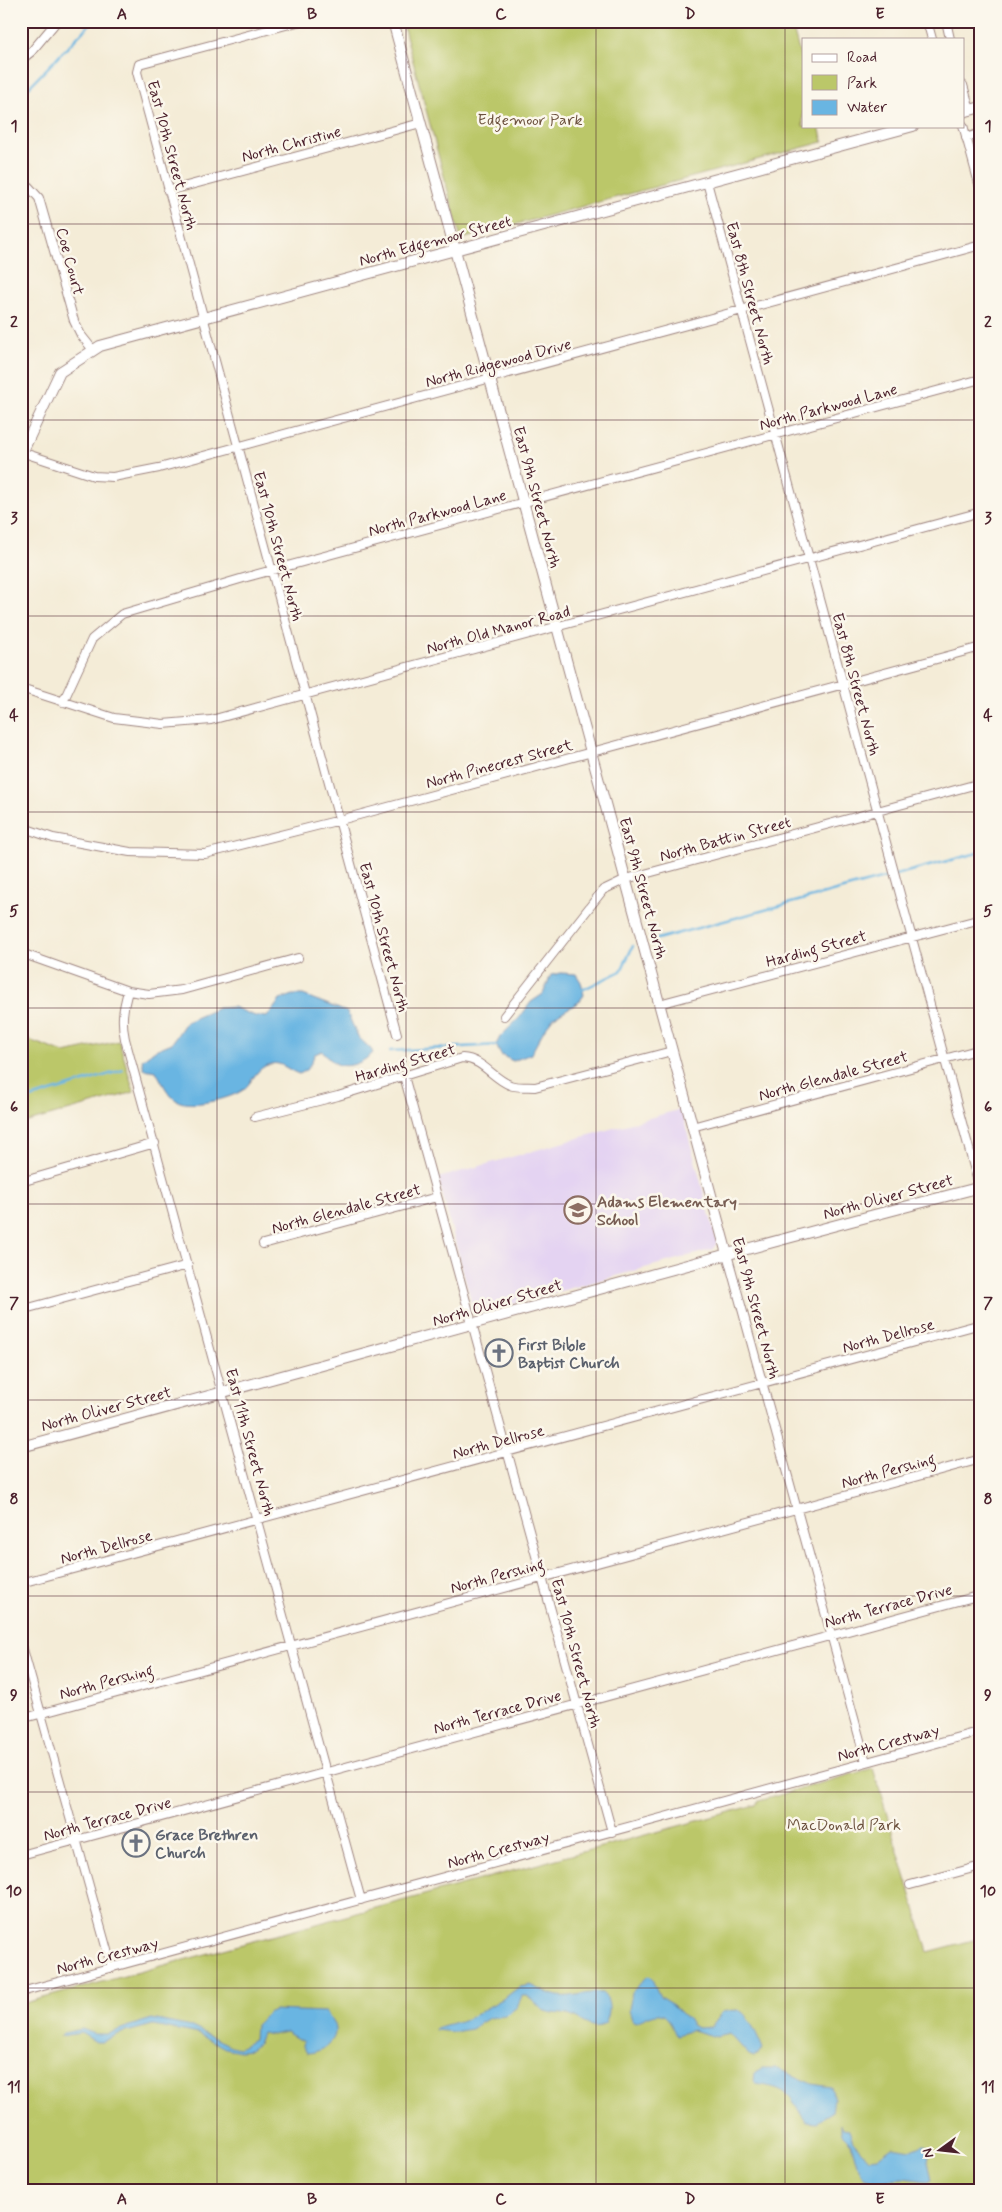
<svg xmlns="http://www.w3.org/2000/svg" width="1002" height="2212" viewBox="0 0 1002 2212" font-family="Mynerve,sans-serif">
	<rect width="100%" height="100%" fill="#fbf7ec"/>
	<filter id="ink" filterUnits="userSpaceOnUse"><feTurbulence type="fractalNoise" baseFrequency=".02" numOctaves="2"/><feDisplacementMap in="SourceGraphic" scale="10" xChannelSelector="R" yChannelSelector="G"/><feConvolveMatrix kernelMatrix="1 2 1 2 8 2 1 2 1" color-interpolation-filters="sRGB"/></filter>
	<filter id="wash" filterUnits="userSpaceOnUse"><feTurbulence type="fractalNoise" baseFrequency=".0096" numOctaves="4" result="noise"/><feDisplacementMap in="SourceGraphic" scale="20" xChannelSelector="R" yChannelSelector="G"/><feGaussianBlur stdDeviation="1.12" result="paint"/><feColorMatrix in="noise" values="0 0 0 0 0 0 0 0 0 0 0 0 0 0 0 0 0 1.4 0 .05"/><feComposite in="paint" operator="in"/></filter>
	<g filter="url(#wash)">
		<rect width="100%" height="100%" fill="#f4ecd7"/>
		<path fill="#e4d3f2" d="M681,1109L717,1242L714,1249L480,1313L474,1311L438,1178Z"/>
		<path fill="#bbc769" stroke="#82734a" d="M402,21H791L803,66V126H819L823,142L461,239Z
			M21,1037L64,1053L119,1041L134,1092L21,1124Z
			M873,1768L928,1952L981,1938V2191H21V2004L756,1805L759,1801Z"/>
		<path fill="#69b5e2" stroke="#5a6a86" d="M561,973L576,974L581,982L584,995L579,1002L554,1017L544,1030L531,1054L513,1061L501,1055L496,1045L500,1037L520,1017L531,1002L543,994L551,975Z
			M292,995H303L347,1012L358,1037L371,1049L373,1053C364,1062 347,1070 335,1063C330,1060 326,1055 322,1051L315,1054C311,1062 309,1071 299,1074C289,1071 281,1061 271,1064C256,1067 253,1082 243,1090C230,1099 189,1109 176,1100C167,1094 161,1080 156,1071L144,1069L142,1060L155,1050L172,1043L186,1022L218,1008L233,1007L255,1016L267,1017L280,1000Z
			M648,1976L651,1977L660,1997L673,2005L691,2022V2025L698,2028L711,2027L722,2012C744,2007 743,2012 753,2027C757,2035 760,2041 763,2049L760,2054L754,2057L749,2055L730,2034L717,2037L692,2030L677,2035C673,2031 672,2026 669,2021C661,2006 646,2019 635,2022L632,2020L629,2010L632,1992Z
			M531,1985C540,1989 548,1994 558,1996C573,1998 587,1991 602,1993C612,2001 610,2014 605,2024C592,2032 581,2019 568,2015C561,2013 552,2014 545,2011C538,2008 535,2000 527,1996H522L517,2007L512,2011L505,2016L489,2018L471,2029L454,2032L435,2030V2028L467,2019L506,1997L519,1987Z
			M274,2010L326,2012C330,2017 334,2022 335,2029C337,2043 319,2053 307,2053L302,2045L303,2042L286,2032L271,2035L262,2033L258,2044L250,2050L240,2051L225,2048L199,2034L153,2025L119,2034L102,2042H96L81,2033L60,2036L63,2033L82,2029L95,2034H108L129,2026L152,2019L192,2027L231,2046L239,2048L254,2040L255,2025L267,2013Z
			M762,2068H776L812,2084L831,2087L834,2097L832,2113L817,2122L806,2121C801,2116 799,2110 795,2104C786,2088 773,2087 756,2084L754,2081L755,2072Z
			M841,2124L843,2128L849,2129L853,2141L869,2159L877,2158L892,2147L912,2150L923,2145H926L930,2151L928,2162L932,2179L928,2181L904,2178L876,2180L863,2176L858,2169L851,2143L841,2133Z"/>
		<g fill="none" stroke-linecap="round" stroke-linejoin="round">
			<path stroke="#69b5e2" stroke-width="2.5" d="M21,91L27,89L93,21
				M657,939L981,852
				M582,990L621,971L633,946
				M390,1051L498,1045
				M21,1101L123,1070"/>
		</g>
	</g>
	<g filter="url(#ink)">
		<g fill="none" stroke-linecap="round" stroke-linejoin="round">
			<g stroke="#9f8681" stroke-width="10">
				<path id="street" d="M301,21L139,64L137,72L397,1034
					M927,21L932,39
					M946,21L950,39
					M21,60L31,52L57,21
					M963,85L970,110
					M963,125L981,191
					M966,138L981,133
					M707,182L981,1193
					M21,184L28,186L39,198L74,321L81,335L93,350
					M168,191L421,123
					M21,452L94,476L113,477L159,468L981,245
					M21,688L114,718L163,724L211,720L981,512
					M63,702L92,639L122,614L247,577L981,379
					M21,827L53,838L130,852L205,854L340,820L981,647
					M21,953L128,991L149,994L182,990L298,958
					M128,991C123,1009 121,1021 125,1039L361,1900
					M659,1004L981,919
					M504,1016L603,890L626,879L981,783
					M404,1076L612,1832
					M255,1117L338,1096L462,1058C483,1059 492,1078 510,1085C517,1088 527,1086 535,1087L672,1051
					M692,1127L981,1049
					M21,1182L155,1143
					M263,1244L437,1197
					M727,1254L866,1762
					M21,1310L188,1265
					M21,1583L981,1324
					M21,1642L112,1968
					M21,1719L981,1459
					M21,1855L981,1595
					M910,1885L981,1866
					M21,1992L981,1731"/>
			</g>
			<g stroke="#9f8681" stroke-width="12">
				<path id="secondary" d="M393,21L727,1254
					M963,112L981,107
					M21,455L60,372L100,346L913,126
					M21,1447C341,1361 660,1270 981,1187"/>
			</g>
			<use href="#street" stroke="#fff" stroke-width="8"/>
			<use href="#secondary" stroke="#fff" stroke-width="10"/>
		</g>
	</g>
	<path fill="none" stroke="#4a1f2b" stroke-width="1" stroke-opacity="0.55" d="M217,21V2191M406,21V2191M596,21V2191M785,21V2191M21,224H981M21,420H981M21,616H981M21,812H981M21,1008H981M21,1204H981M21,1400H981M21,1596H981M21,1792H981M21,1988H981"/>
	<defs>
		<g id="school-ring" transform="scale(1.4375)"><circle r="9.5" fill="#fbf7ec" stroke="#8d6e63" stroke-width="1.5"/><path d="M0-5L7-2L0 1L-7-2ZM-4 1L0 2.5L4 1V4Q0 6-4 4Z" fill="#8d6e63"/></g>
		<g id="church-ring" transform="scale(1.4375)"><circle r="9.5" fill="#fbf7ec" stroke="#6b7280" stroke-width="1.5"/><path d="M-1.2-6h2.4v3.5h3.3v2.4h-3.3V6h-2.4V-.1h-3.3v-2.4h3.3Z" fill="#6b7280"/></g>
	</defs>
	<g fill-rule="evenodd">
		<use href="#school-ring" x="578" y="1210"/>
		<use href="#church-ring" x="499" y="1353"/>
		<use href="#church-ring" x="136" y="1843"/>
	</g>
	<g text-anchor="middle" stroke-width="5" stroke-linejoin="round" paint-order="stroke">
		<g font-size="16" fill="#6c513e" stroke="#fbf7ec">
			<text x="530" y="125">Edgemoor Park</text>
			<text x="844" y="1830">MacDonald Park</text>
		</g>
		<g font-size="16" fill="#4a1f2b" stroke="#fbf7ec">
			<text transform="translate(291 143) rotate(-15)" y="6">North Christine</text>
			<text transform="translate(173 155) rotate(75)" y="6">East 10th Street North</text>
			<text transform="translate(435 240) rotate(-15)" y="6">North Edgemoor Street</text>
			<text transform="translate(71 261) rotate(75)" y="6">Coe Court</text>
			<text transform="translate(751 293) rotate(75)" y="6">East 8th Street North</text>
			<text transform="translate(498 362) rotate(-15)" y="6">North Ridgewood Drive</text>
			<text transform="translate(828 406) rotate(-15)" y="6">North Parkwood Lane</text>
			<text transform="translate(538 497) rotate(75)" y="6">East 9th Street North</text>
			<text transform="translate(437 512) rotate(-15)" y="6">North Parkwood Lane</text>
			<text transform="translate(279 546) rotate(75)" y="6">East 10th Street North</text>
			<text transform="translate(498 629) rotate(-15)" y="6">North Old Manor Road</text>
			<text transform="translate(857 684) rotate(75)" y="6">East 8th Street North</text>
			<text transform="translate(499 763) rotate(-15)" y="6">North Pinecrest Street</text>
			<text transform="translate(725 838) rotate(-15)" y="6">North Battin Street</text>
			<text transform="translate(644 888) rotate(75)" y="6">East 9th Street North</text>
			<text transform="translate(385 937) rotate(75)" y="6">East 10th Street North</text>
			<text transform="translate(816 948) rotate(-15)" y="6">Harding Street</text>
			<text transform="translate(405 1062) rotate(-16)" y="6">Harding Street</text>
			<text transform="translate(833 1075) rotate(-15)" y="6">North Glendale Street</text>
			<text transform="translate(888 1196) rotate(-15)" y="6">North Oliver Street</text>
			<text transform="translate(346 1208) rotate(-15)" y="6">North Glendale Street</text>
			<text transform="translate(497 1302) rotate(-16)" y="6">North Oliver Street</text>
			<text transform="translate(757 1308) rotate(75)" y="6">East 9th Street North</text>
			<text transform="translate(888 1335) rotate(-15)" y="6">North Dellrose</text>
			<text transform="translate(106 1408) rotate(-15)" y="6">North Oliver Street</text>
			<text transform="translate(498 1441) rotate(-15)" y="6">North Dellrose</text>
			<text transform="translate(251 1442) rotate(75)" y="6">East 11th Street North</text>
			<text transform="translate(888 1470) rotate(-15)" y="6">North Pershing</text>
			<text transform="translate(106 1546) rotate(-15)" y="6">North Dellrose</text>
			<text transform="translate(497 1575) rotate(-15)" y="6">North Pershing</text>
			<text transform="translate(888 1605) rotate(-15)" y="6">North Terrace Drive</text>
			<text transform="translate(577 1653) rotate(75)" y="6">East 10th Street North</text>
			<text transform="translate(106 1681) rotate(-15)" y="6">North Pershing</text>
			<text transform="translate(497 1711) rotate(-15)" y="6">North Terrace Drive</text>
			<text transform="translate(888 1742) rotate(-15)" y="6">North Crestway</text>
			<text transform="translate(107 1818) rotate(-15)" y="6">North Terrace Drive</text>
			<text transform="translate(498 1849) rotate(-15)" y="6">North Crestway</text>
			<text transform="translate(107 1955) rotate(-15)" y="6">North Crestway</text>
		</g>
		<g font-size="16" font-weight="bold" fill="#785e54" stroke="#fbf7ec" text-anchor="start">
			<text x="597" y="1207">Adams Elementary<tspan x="597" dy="18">School</tspan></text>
		</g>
		<g font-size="16" font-weight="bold" fill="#5b616d" stroke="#fbf7ec" text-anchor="start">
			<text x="518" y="1350">First Bible<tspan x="518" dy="18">Baptist Church</tspan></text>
			<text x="155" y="1840">Grace Brethren<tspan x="155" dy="18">Church</tspan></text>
		</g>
	</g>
	<rect width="1002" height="2212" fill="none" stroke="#fbf7ec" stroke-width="55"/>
	<rect x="802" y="38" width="162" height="90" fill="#fbf7ec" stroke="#b4a19f"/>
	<rect x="812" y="54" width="25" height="8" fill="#ffffff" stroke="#b4a19f"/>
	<text x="847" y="62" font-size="15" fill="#4a1f2b">Road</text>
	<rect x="812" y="75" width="25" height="15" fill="#bbc769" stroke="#b4a19f"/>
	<text x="847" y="88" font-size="15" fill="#4a1f2b">Park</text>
	<rect x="812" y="100" width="25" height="15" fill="#69b5e2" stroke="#b4a19f"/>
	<text x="847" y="112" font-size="15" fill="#4a1f2b">Water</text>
	<g transform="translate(940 2150) rotate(255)" stroke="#fbf7ec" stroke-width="4" paint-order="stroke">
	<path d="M0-4L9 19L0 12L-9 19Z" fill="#4a1f2b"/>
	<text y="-8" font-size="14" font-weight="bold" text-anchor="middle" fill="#4a1f2b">N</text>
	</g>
	<rect x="28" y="28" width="946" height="2156" fill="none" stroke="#4a1f2b" stroke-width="2"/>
	<g font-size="16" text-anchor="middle" font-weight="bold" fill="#4a1f2b">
		<text x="122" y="19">A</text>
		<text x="312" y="19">B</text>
		<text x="501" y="19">C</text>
		<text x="690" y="19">D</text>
		<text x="880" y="19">E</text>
		<text x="14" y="131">1</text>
		<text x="988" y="131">1</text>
		<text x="14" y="327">2</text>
		<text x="988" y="327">2</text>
		<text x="14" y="523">3</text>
		<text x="988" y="523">3</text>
		<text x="14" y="720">4</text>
		<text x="988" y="720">4</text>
		<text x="14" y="916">5</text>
		<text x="988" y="916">5</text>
		<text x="14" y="1112">6</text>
		<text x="988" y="1112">6</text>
		<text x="14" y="1308">7</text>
		<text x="988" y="1308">7</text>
		<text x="14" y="1504">8</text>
		<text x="988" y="1504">8</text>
		<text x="14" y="1700">9</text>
		<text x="988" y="1700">9</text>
		<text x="14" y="1896">10</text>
		<text x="988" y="1896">10</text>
		<text x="14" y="2092">11</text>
		<text x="988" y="2092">11</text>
		<text x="122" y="2204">A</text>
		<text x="312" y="2204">B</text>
		<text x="501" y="2204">C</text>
		<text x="690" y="2204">D</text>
		<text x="880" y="2204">E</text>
	</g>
</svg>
